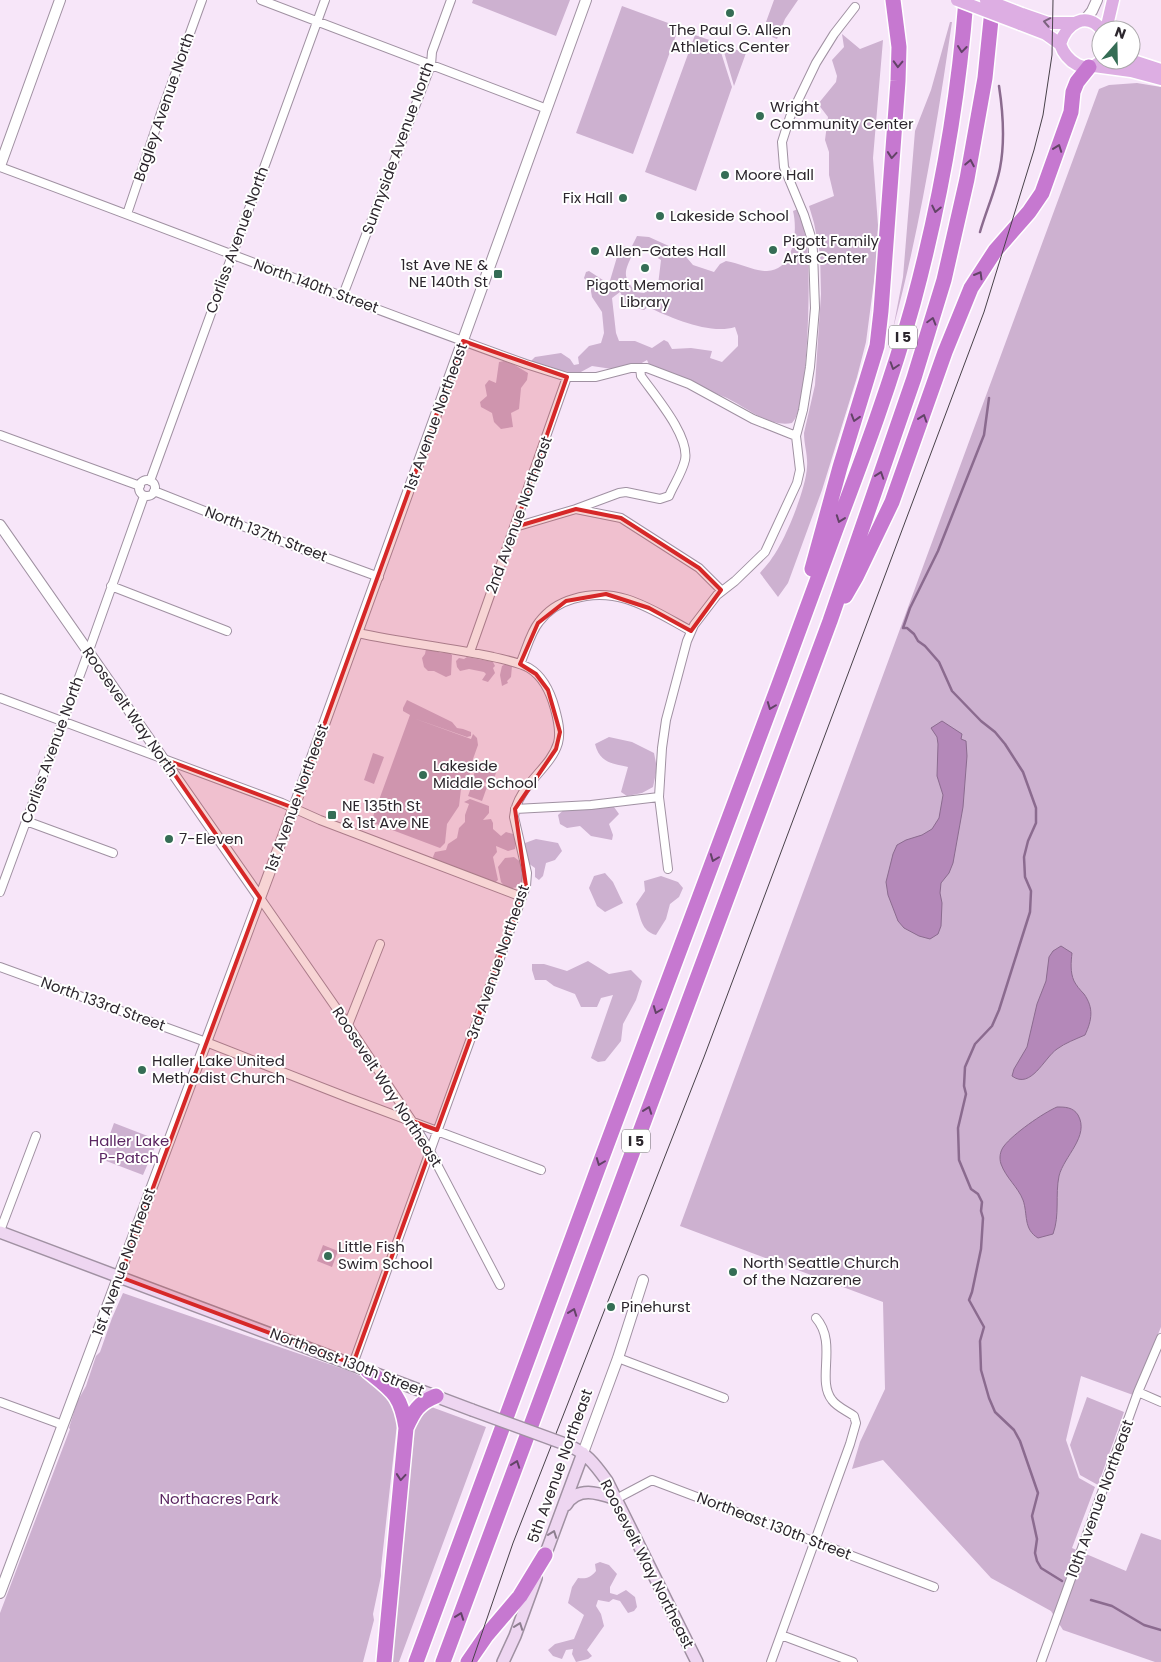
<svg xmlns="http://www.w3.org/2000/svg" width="1161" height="1662" viewBox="0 0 1161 1662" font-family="Poppins,sans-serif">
	<rect width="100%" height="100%" fill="#f7e6f9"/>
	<path fill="#cdb1d0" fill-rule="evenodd" d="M473,0H570L556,36L472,3Z
		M774,0H798L785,19L777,39L762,33Z
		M622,6L679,27L633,154L576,133Z
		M950,22H952C937,125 920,228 893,329L903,277L915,131L931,90Z
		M842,34L860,49L883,40L873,158L878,225L876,266L866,342L857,377L822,490L788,583L778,597L760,573C764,568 769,563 772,558C785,541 806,489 807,467C808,455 804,445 804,433L815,385L821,294L820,254L814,223L809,206L834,196L829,175V152L825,140L828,117L818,104L836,82L837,76L832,60L844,47Z
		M695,35L718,43L732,87L696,191L645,172Z
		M722,45L746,53L734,86Z
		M1137,83L1161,87V1327L1133,1395L1081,1376L1066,1440L1079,1478L1095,1487L1072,1548L1126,1571L1141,1533L1161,1540V1662H1155L1063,1630L1051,1611L991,1578L883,1460L852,1469L860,1442L885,1389L883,1302L680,1226L1099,89L1109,85Z
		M798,209C804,226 808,244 808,262C810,286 808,411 792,423C767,428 743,404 722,396C698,386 674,377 650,367L647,360L640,364L612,369L592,366L579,373L559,371L546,366H539L531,364V361L535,357L561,353L570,359L574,365L579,364L578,357L589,346L601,343L604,333L602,312L592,297L590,286L584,278L586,272L589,271L609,284L617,257L623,247L626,246L631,248L637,236L649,237L682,252L693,265L714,272L720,264L726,261C740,263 753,271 767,271C794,270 798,231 793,211ZM645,250L661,260L658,285L644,293L636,292C621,276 625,271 633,253ZM620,292L624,299L625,305L644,310L648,307C671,318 711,335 735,327L738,336V346L722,362L710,358L712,351L691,348L672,349L668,342L664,340L652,348L635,341H619L616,333L612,298Z
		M504,361L513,364L528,373L527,380L521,388L519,409L511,413L513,427L501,429L494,422L492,413L481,407L480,402L487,396L485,385L489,380L496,383L499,362Z
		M431,648C436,652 442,654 448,652L452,655L451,675L446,677L434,671H428L424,667L422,658L425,654L426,649Z
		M467,657L493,662L495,666L493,668L495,673L488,682L482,680L486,674L484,672L469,669L460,671L457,667L456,661L459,658L464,659Z
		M507,663L512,666L511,677L507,681L508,683L502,686L500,675L502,666Z
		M407,700L452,722L457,728L463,729L471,732V736L467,737L413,718L471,739L473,734L477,738L478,745L473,759L471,772L461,789L459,806L447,824L445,843L440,848L371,822L410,715L403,711V708Z
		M609,737L632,742L654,753L657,768L653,787L642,793L627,796L621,792L628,767C611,763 600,763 595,744Z
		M373,753L384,757L374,784L364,780Z
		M478,763L497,770L492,784L482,782L473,777Z
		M473,782L487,787L482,801L468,796Z
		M470,799L489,806V813L483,820L491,819L493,823V829L501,836L506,832L513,834L516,842L515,849L508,851L496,846L497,852L493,857L498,880L493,884L435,861L433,857L435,852L446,850L448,844L457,838L459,828L465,822V815L469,804L464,802Z
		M586,807H614L619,814L609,824L613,835L612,840L591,836L580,826L567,828L560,824L558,815L566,808Z
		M536,839L558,843L562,851L555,860L546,863L543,876L539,880L535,877V868C525,862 524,855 525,843Z
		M514,857L522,863L524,878L518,887L507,889L501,882L498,867L505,858Z
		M605,873L613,882L623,903L605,912L597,906L589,888L594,876Z
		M661,876L678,882L683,888L679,897L670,904L666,919L656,935C641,931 641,918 636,904L645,891L644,881Z
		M588,961L609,974L631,970L642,981L636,1000L623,1024L621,1041L605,1061L598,1062L591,1058L613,995L601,998L597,1007H581L575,994L554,986L546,980H535L532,970V964H544L567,971Z
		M114,1123L158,1140L143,1175L101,1159Z
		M323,1245L338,1251L332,1267L317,1261Z
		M123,1293L349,1371L365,1378L391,1396L398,1415L381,1568V1576L373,1614L374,1620L363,1662H0V1613L70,1429L69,1428L77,1402L86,1386L96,1356L100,1352L112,1318Z
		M1087,1397L1124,1412L1098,1485L1080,1475L1070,1445Z
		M426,1405L486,1427L399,1662H388L413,1423Z
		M600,1562L609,1565L617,1574L610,1587V1593L617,1595L626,1590L635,1597L637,1607L634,1611L628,1613L620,1601L613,1599L609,1602L598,1600L596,1606L601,1614L604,1626L587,1650L592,1656L588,1659L576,1662L572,1654L573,1649L566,1650L562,1659L553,1656L548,1650L555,1644L574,1639L584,1615L568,1603L572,1587L578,1578C586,1579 590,1578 596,1571L595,1564Z"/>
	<path fill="#b488b9" stroke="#8b6b8f" d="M942,721L962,734L961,739L966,741L967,756L963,807L953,863L949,873L941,883L940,893L942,903L941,926L938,934L930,939L919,936L904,928L898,921L888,895L886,882L893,854L897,845L906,840L922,835L932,829L939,818L943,795L937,776L938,744L937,737L931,728Z
		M1061,946L1072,953C1071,962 1070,972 1074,981C1076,985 1080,990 1084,994C1094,1008 1092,1020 1085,1035C1076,1039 1065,1043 1057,1049C1044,1058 1031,1090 1012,1076L1014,1069L1027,1047L1037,1004L1046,981L1049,957L1053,951Z
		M1057,1107C1065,1107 1073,1107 1078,1115C1090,1136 1064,1156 1059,1176C1055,1195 1060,1215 1053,1234L1038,1238C1023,1229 1028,1214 1023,1200C1018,1187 1006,1178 1001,1164C999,1158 1000,1151 1004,1146C1013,1134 1043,1113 1057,1107Z"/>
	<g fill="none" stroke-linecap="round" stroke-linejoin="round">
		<path stroke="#8b6b8f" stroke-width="2.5" d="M980,232C986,211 996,189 1000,168C1005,142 1003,112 999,86
			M989,398L984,435L938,551L910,608L903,628H907L914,634L918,641L925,646L939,662L952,691L981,721L995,732L1005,744L1023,772L1036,808V823L1028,841L1024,857L1025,877L1031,891L1030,912L999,1010L992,1026L975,1044L965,1067L964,1086L966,1094L958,1128L959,1160L971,1189L978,1194L982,1202L981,1211L983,1218L981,1249L972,1292L969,1300L984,1327L980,1341L981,1370L989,1398L995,1412L1014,1430L1020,1441L1038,1493L1032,1516L1037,1539L1035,1553L1037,1561L1041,1568L1062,1581
			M1091,1600L1112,1606L1144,1625L1161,1630"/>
		<g stroke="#a091a2" stroke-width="10">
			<path id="minor" d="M261,0L547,109
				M0,167C176,232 350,301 526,364L567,377H596L631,368H647L689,384L753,419L796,436
				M127,214L160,116L202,0
				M343,295L431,65L432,52L451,0
				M0,435L140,486
				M139 488a8 8 0 1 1 16 0a8 8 0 1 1-16 0Z
				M150,481L325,0
				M154,491L283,542L379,577
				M576,509L619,493L626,492L660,499L669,496C674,484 682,473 685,460C690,436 655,396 641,376L640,368
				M515,527L576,509L621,518L699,568L721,590
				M111,586L227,631
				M470,652L567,377
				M520,664C526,651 530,633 539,622C548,610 559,603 573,599C619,585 652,610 691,631
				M0,698L282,803L320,820L522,897
				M515,809L591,805L659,797
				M26,821L113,853
				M668,869L659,797L662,748L666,720L687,641L694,625L717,595L735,581L765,552L797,483L800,470L796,436L803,410L810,367L815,308L813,252L812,240L804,215L784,167L782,142L790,117L816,63L834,34L855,7
				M0,892L88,653L144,496
				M260,898L348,1025L412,1121L430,1151L500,1285
				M0,967L206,1042L349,1098L541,1170
				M348,1025L380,944
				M0,1231L36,1136
				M618,1358L724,1398
				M353,1364L526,886L527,873L514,817C517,785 550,770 558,743C561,732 558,720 555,709C551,694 544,677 529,668C519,662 505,660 493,657C448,647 403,643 358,633
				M1138,1392L1161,1402
				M0,1402L63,1425
				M616,1499L652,1480L934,1587
				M781,1635L853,1662
				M771,1662L850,1444L856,1423L854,1416C847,1411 837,1407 832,1400C816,1380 838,1343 816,1318
				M1041,1662L1138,1392L1161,1338"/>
		</g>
		<g stroke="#a091a2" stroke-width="12">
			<path id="tertiary" d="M1084,21L1092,11L1097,0
				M0,166L60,0
				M0,525L260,898
				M583,1453L618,1358L643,1280
				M0,1593L297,799L586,0"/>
		</g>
		<g stroke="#a091a2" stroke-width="14">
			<path id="secondary" d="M0,1232L472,1410
				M565,1444C586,1452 594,1463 607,1481L697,1662
				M566,1505C578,1486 598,1493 616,1499
				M543,1561L583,1453
				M503,1662L515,1636L536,1578"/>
		</g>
		<g stroke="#fff" stroke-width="15">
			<path id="primary" d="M1022,14L1048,23H1073
				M1020,24L1046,34L1060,44
				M1106,30L1113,0
				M1102,60C1086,77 1066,61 1060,44C1066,24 1086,10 1102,30
				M1130,60L1161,70
				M1094,66L1131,71L1161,79"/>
		</g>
		<g stroke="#fff" stroke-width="18">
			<path id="motorway" d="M812,569L840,467L877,346L881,311L898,81L899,47L893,0
				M845,596L856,577L892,502L945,352L971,288L995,251L1029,212L1042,193L1071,112L1073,92L1077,82L1089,67
				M368,1371C393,1391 401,1395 406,1428L384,1662
				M406,1428C414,1411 418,1403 436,1396
				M416,1662C521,1372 630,1083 738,794C771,706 804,617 836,529C864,455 892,380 913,304C940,204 958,103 966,0
				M443,1662L830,621L914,378L944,280L967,179L985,78L993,0
				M468,1662L486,1636L520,1596L545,1555"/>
		</g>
		<use href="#minor" stroke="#fff" stroke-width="8"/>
		<use href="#tertiary" stroke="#fff" stroke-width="10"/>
		<use href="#secondary" stroke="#eed6f1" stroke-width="11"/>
		<use href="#primary" stroke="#ddaee3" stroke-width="12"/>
		<use href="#motorway" stroke="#c678d0" stroke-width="15"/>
		<path stroke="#484149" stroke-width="1" d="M472,1662L513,1543L704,1057L984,312L1034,150L1043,115L1052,55L1053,0"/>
		<g stroke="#a091a2" stroke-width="14" stroke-linecap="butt">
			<path id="secondary-bridge" d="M472,1410L565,1444"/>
		</g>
		<g stroke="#fff" stroke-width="15" stroke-linecap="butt">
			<path id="primary-bridge" d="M957,0L1020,24
				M986,0L1022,14"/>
		</g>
		<use href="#secondary-bridge" stroke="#eed6f1" stroke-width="11"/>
		<use href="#primary-bridge" stroke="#ddaee3" stroke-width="12"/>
	</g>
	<defs><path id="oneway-chevron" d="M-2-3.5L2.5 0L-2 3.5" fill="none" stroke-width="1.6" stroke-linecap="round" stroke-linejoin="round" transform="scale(1.25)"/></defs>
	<use stroke="#7c637f" href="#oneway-chevron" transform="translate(1047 22) rotate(-169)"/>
	<g stroke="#624366">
		<use href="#oneway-chevron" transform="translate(962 49) rotate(97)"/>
		<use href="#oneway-chevron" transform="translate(898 64) rotate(92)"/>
		<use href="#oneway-chevron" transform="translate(1058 148) rotate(-70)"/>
		<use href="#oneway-chevron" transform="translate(892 155) rotate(95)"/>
		<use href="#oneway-chevron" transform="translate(970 163) rotate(-79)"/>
		<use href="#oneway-chevron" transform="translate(936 209) rotate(102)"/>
		<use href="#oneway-chevron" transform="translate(979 275) rotate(-60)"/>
		<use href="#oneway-chevron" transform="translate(932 321) rotate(-74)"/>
		<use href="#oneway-chevron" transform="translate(894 366) rotate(108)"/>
		<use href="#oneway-chevron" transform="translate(855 418) rotate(107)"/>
		<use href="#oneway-chevron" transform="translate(923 418) rotate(-71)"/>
		<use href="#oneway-chevron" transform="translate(880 475) rotate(-71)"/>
		<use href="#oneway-chevron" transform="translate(840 519) rotate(110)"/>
		<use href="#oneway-chevron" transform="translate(771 706) rotate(111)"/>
		<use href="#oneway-chevron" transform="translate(714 858) rotate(111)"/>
		<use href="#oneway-chevron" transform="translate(657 1010) rotate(111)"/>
		<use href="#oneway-chevron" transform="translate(648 1110) rotate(-70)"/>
		<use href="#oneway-chevron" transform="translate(600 1162) rotate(111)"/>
		<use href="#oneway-chevron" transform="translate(573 1312) rotate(-70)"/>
		<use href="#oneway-chevron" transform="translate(516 1464) rotate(-70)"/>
		<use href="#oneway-chevron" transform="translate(401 1477) rotate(95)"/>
		<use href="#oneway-chevron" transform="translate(460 1616) rotate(-70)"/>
	</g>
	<g stroke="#8d7e8f">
		<use href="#oneway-chevron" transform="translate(553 1534) rotate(-70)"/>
		<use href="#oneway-chevron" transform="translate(519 1626) rotate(-70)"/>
	</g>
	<path fill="#d62828" fill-opacity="0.2" stroke="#d62828" stroke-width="4" stroke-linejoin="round" d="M463,341L567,377L515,527L576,509L621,518L699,568L721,590L691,631L649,608L606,594L566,601L538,623L520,664L536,674L548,690L560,732L556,749L515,809L526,886L437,1130L412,1121L430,1151L353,1364L120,1277L260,898L164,759L294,808Z"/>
	<g fill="#356d55" stroke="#fff" stroke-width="2">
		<circle cx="730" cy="13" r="5"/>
		<circle cx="760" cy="116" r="5"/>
		<circle cx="725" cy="175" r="5"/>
		<circle cx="623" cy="198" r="5"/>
		<circle cx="660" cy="216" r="5"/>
		<circle cx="773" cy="250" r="5"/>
		<circle cx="595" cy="251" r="5"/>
		<circle cx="645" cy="268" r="5"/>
		<rect x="493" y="269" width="10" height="10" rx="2.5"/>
		<circle cx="423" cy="775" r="5"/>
		<rect x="327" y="810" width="10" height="10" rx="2.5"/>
		<circle cx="169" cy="839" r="5"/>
		<circle cx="142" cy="1070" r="5"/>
		<circle cx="328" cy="1256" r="5"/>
		<circle cx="733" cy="1272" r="5"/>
		<circle cx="611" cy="1307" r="5"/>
	</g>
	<g text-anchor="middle" stroke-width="4" stroke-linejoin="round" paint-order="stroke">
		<g fill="#fff" stroke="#6b676c" stroke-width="1">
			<rect x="889" y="325.5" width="28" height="23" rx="4"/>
			<rect x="622" y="1129.5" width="28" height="23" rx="4"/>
		</g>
		<g font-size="14" font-weight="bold" fill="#2c262d">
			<text x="903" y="342">I 5</text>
			<text x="636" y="1146">I 5</text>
		</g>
		<g font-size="15" fill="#2c262d" stroke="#fff" text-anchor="start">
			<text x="730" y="35" text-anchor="middle">The Paul G. Allen<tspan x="730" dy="17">Athletics Center</tspan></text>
			<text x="770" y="112">Wright<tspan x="770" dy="17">Community Center</tspan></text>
			<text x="735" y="180">Moore Hall</text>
			<text x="613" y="203" text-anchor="end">Fix Hall</text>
			<text x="670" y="221">Lakeside School</text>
			<text x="783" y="246">Pigott Family<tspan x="783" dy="17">Arts Center</tspan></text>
			<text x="605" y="256">Allen-Gates Hall</text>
			<text x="488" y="270" text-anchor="end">1st Ave NE &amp;<tspan x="488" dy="17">NE 140th St</tspan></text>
			<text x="645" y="290" text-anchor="middle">Pigott Memorial<tspan x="645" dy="17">Library</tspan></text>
			<text x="433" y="771">Lakeside<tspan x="433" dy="17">Middle School</tspan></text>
			<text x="342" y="811">NE 135th St<tspan x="342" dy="17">&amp; 1st Ave NE</tspan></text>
			<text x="179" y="844">7-Eleven</text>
			<text x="152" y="1066">Haller Lake United<tspan x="152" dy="17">Methodist Church</tspan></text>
			<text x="338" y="1252">Little Fish<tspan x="338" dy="17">Swim School</tspan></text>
			<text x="743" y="1268">North Seattle Church<tspan x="743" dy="17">of the Nazarene</tspan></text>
			<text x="621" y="1312">Pinehurst</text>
		</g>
		<g font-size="15" fill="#2c262d" stroke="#fff">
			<text transform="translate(164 107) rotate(-71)" y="5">Bagley Avenue North</text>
			<text transform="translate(398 148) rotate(-70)" y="5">Sunnyside Avenue North</text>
			<text transform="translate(237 240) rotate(-70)" y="5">Corliss Avenue North</text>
			<text transform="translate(316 286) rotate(20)" y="5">North 140th Street</text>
			<text transform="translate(436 417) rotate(-70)" y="5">1st Avenue Northeast</text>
			<text transform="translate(519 515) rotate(-70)" y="5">2nd Avenue Northeast</text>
			<text transform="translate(266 534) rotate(21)" y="5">North 137th Street</text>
			<text transform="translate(130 712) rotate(55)" y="5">Roosevelt Way North</text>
			<text transform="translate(52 750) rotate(-70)" y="5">Corliss Avenue North</text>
			<text transform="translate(297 798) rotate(-70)" y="5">1st Avenue Northeast</text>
			<text transform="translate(498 962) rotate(-71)" y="5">3rd Avenue Northeast</text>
			<text transform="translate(103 1004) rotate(20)" y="5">North 133rd Street</text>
			<text transform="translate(387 1087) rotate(57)" y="5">Roosevelt Way Northeast</text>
			<text transform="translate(124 1262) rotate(-70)" y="5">1st Avenue Northeast</text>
			<text transform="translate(347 1362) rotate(21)" y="5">Northeast 130th Street</text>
			<text transform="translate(560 1466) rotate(-70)" y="5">5th Avenue Northeast</text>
			<text transform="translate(1100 1499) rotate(-70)" y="5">10th Avenue Northeast</text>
			<text transform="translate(774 1526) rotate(21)" y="5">Northeast 130th Street</text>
			<text transform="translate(647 1564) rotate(63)" y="5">Roosevelt Way Northeast</text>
		</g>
		<g font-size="15" fill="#5b2662" stroke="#fff">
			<text x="129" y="1146">Haller Lake<tspan x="129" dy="17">P-Patch</tspan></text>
			<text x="219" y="1504">Northacres Park</text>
		</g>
	</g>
	<g transform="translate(1116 45) rotate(20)"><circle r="24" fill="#ffffff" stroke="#aba8ab"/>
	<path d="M0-4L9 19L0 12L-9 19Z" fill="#356d55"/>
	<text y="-8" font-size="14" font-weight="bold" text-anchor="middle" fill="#2c262d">N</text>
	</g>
</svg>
